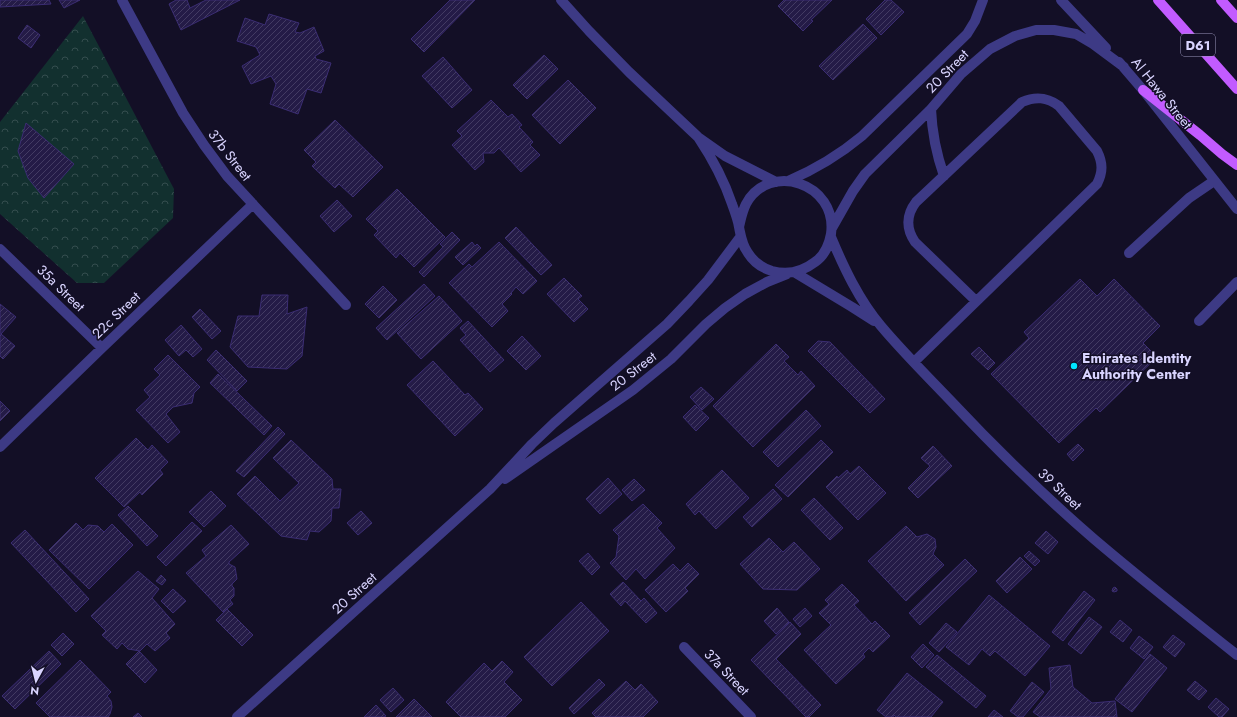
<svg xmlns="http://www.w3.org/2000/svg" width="1237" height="717" viewBox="0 0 1237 717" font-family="Jost,sans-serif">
	<defs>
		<pattern id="park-crowns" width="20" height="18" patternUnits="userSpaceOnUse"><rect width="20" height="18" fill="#12302f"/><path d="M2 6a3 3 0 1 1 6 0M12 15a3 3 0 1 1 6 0" fill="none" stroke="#344d4e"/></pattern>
		<pattern id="building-hatch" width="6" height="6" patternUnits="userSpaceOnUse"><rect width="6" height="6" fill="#241b47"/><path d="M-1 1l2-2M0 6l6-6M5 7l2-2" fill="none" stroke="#433b63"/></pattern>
	</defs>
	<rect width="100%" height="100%" fill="#130f26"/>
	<path fill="url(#park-crowns)" d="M83,16L174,189L173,218L104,283H77L0,214V122Z"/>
	<path fill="url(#building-hatch)" stroke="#3b2d73" d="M0,0H49L51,4L0,7Z
		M59,0H80L64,8Z
		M176,0H187L190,8L206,0H240L181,30L169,4Z
		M450,0H475L424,52L411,39Z
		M784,0H832L811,20L813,21L803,31L778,6Z
		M885,0H891L904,12L881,35L866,19Z
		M269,14L299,23L295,32L300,33L314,27L324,51L315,56L316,59L331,63L321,93L307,89L298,114L270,104L276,84L271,76L251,84L242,66L260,55L256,47L237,41L245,18L265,25Z
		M863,24L877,38L833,80L819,66Z
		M27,25L40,35L31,48L18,38Z
		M544,55L558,69L527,99L513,85Z
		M443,57L472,90L452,108L422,76Z
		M568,80L596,108L560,144L532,115Z
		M491,100L508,117L512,114L522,125L519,127L533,142L530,145L540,155L521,172L499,148L494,153H483L484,162L475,170L452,145L462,136L457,131Z
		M335,120L383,167L353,197L339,184L335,188L312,166L316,162L304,150Z
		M26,123L74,164L44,198L28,178L18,151Z
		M397,189L445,237L414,267L400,253L396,258L374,235L378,231L366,219Z
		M337,200L352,216L334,232L320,216Z
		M516,227L552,265L541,275L505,238Z
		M452,232L460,240L424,277L419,272L443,247L440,244Z
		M472,242L475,246L477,244L481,248L463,265L455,257Z
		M499,242L537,281L523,294L516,287L511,293L512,294L502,304L508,311L492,327L449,283L469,264L472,267Z
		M564,278L582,296L578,299L588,309L574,322L547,294Z
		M1080,279L1097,296L1114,279L1160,326L1143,343L1157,357L1100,412L1096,408L1059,443L991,374L1029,338L1024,332Z
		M424,284L435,296L387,340L376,328Z
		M383,286L397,300L379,318L365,304Z
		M262,295H288L287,314L307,307L302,356L287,369L248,367L230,347L238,316H259Z
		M439,296L462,321L421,359L397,333Z
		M0,304L16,317L1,334L15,346L3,359L0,356Z
		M200,309L221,331L212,339L192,317Z
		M468,321L504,360L490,372L460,340L466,335L460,328Z
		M181,325L202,349L193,357L186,350L179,356L165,340Z
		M522,336L541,356L526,370L507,351Z
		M818,341L830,342L885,399L870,413L808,351Z
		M776,344L789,357L784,361L798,375L801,371L815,386L753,447L713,406Z
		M979,347L995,363L988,370L971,354Z
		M216,350L247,381L237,391L207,360Z
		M168,355L200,387L194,393L192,403L173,407L166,414L180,432L168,443L136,410L150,397L144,390L160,375L154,369Z
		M433,361L465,395L468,393L483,409L455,436L407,385Z
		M218,374L272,426L264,435L210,383Z
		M701,387L714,399L702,410L690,397Z
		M0,401L10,411L0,421Z
		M695,405L709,418L696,431L683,417Z
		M806,410L821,426L778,467L763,452Z
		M278,427L285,434L244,477L236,471Z
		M136,438L148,450L152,445L168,462L160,470L163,474L142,495L140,492L124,507L95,478Z
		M291,440L332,479L333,489H341L339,508H332L331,521L319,532L310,531L307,540L281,536L237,494L255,476L280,501L299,483L273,458Z
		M821,440L833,452L788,497L775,485Z
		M1078,444L1084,450L1073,461L1067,454Z
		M933,446L952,466L918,498L908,488L930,466L921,458Z
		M859,466L886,493L858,520L826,487L837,476L838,478L847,470L850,474Z
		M722,470L749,498L716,529L699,511L695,515L686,504Z
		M608,478L622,494L600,514L586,499Z
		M634,479L645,490L632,501L622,490Z
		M773,489L782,499L752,527L743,517Z
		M211,491L226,506L204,527L189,512Z
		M814,498L843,528L830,540L801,510Z
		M643,504L662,523L657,528L675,548L645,579L636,569L626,580L610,563L616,557L619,536L613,530Z
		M128,506L158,536L147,546L118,515Z
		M361,511L372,523L358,535L347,523Z
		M192,522L202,531L166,566L157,557Z
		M76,523L83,530L88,525L98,526L104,532L112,524L133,545L89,589L49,550Z
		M231,525L249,544L229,562V564L235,567L237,579L232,584V586L234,588V596L230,600L233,604L223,612L186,573L206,556L202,550Z
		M906,526L917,537L927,534L935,539L936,547L933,554L944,565L906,601L868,561Z
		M25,530L89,599L76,612L11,543Z
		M1046,531L1058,542L1048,554L1035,543Z
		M769,538L783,552L794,542L820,569L797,590L763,589L740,564Z
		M1029,551L1040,561L1035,566L1024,556Z
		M588,553L600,567L592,575L579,561Z
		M1020,557L1032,569L1007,593L996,581Z
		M965,559L977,571L920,625L909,613Z
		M688,563L699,574L685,588L688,591L666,612L645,590L673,564L680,571Z
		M138,571L159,589L152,598L175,624L166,633L170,638L155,651L147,644L140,651L128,649L122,643L117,649L102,635L106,631L91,616Z
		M161,575L166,580L162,585L156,581Z
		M623,582L641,601L644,598L657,613L646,623L625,601L621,606L610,594Z
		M842,584L859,601L854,605L872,624L875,621L890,636L873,652L869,648L863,654L865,657L836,684L804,650L831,625L819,613L829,604L825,600Z
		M1115,587L1117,589V591L1114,592L1112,591L1113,588Z
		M173,589L186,601L173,613L161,601Z
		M1084,591L1095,600L1063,641L1052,632Z
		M989,595L1050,646L1025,676L995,651L990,656L982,649L969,665L946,647Z
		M581,602L609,631L552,686L524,657Z
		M777,608L789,622L776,634L764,621Z
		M805,608L812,616L800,627L793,619Z
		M227,609L253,635L242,646L216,620Z
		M1089,617L1102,627L1081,654L1068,644Z
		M1120,620L1132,630L1123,642L1110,632Z
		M790,622L801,634L776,659L821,705L809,717H806L751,660Z
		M946,623L957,632L939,652L929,643Z
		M63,633L74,644L62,656L51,645Z
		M1173,635L1185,644L1175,657L1163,647Z
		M1139,636L1153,647L1144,659L1130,648Z
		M923,644L934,655L922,668L911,657Z
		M49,651L61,664L15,709L2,696Z
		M139,651L157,670L145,683L126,664Z
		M1150,654L1167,668L1132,712L1115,699Z
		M937,655L986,696L976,708L926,667Z
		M80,660L111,692L107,696L111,701L112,707L110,714L108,717H50L36,703Z
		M502,661L513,672L504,682L522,700L505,717H461L446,702L484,663L492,671Z
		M1070,665L1073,687L1092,703L1115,701L1117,717H1040L1033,712L1051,689L1049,668Z
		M907,673L943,702L931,717H896L894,715L893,717H886L877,710Z
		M599,679L605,685L574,714L569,708Z
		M626,681L635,690L641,684L658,702L643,717H596L592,713Z
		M1195,681L1207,691L1199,700L1187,690Z
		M1032,682L1044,692L1023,717H1018L1010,711Z
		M393,688L404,700L391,712L380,700Z
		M1216,698L1229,709L1222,717H1219L1208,707Z
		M414,699L432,717H396Z
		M376,705L386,716L384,717H364Z
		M994,710L1003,717H988Z
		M138,713L142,717H133Z"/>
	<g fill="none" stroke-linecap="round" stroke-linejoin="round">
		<path stroke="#3d3a85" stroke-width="10" d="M122,0L183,113L204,145L227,176L346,305
			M561,0L589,31L629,72L698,137L725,156L776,182
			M1061,0L1106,48
			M1119,62L1143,90L1237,209
			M931,109C932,133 936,153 944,176
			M698,137C712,158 724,180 732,204C735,212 738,220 739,227C741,237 742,245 748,253C753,261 762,268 772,271C787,275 802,272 815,262C824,256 829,245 831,234C838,183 769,161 746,204C742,212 741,219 739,227
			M788,181C816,169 838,156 862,136L967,34L975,21L983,0
			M832,228L853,191L865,174L931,109L961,74L990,49L1015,36L1036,30H1054L1076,34L1093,44L1124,67
			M831,237C844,268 859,300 881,326C902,351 926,375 949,399C995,448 1043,495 1094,539C1141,579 1189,617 1237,655
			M0,249L102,348
			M1129,253L1189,198L1214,181
			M794,272L852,307L874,321
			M1199,321L1237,282
			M914,362L1097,184C1103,172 1103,163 1097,151L1059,106C1047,97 1036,96 1022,102L916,202C906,215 906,229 915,242L976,301
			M0,447L102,348L253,204
			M505,479L633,390L671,359L706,324L725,308L745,294L767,282L787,274
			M684,647L751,717
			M237,717L490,489L532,444L554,423L667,324L689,301L708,280L741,236"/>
		<path stroke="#c25bff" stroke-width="10" d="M1158,0L1237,89
			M1221,0L1237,18
			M1143,90L1200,135L1222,154L1237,165"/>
	</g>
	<circle fill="#00e5ff" stroke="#130f26" stroke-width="1.5" cx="1074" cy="366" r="4"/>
	<g text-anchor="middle" stroke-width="3" stroke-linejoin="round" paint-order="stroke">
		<rect fill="#130f26" stroke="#9e99be" stroke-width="1" x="1181" y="34" width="34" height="22" rx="3"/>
		<g font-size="13" font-weight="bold" fill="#d9d4ff">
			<text x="1198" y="50">D61</text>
		</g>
		<g font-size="14" fill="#d9d4ff" stroke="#130f26">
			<text transform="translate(947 71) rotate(-46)" y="5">20 Street</text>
			<text transform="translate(1162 93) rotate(51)" y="5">Al Hawa Street</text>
			<text transform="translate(230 155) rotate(52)" y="5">37b Street</text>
			<text transform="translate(61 288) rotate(44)" y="5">35a Street</text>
			<text transform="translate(116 315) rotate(-44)" y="5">22c Street</text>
			<text transform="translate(633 371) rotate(-38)" y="5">20 Street</text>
			<text transform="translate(1060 489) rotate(43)" y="5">39 Street</text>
			<text transform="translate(354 593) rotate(-42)" y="5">20 Street</text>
			<text transform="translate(727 672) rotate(46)" y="5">37a Street</text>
		</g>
		<g font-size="14" font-weight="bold" fill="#d9d4ff" stroke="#130f26" text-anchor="start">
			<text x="1082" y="363">Emirates Identity<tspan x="1082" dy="16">Authority Center</tspan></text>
		</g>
	</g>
	<g transform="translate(36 681) rotate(187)" stroke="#130f26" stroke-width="3" paint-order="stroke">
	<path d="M0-3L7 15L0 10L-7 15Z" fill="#d9d4ff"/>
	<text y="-6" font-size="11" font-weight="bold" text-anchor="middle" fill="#d9d4ff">N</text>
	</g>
</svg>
